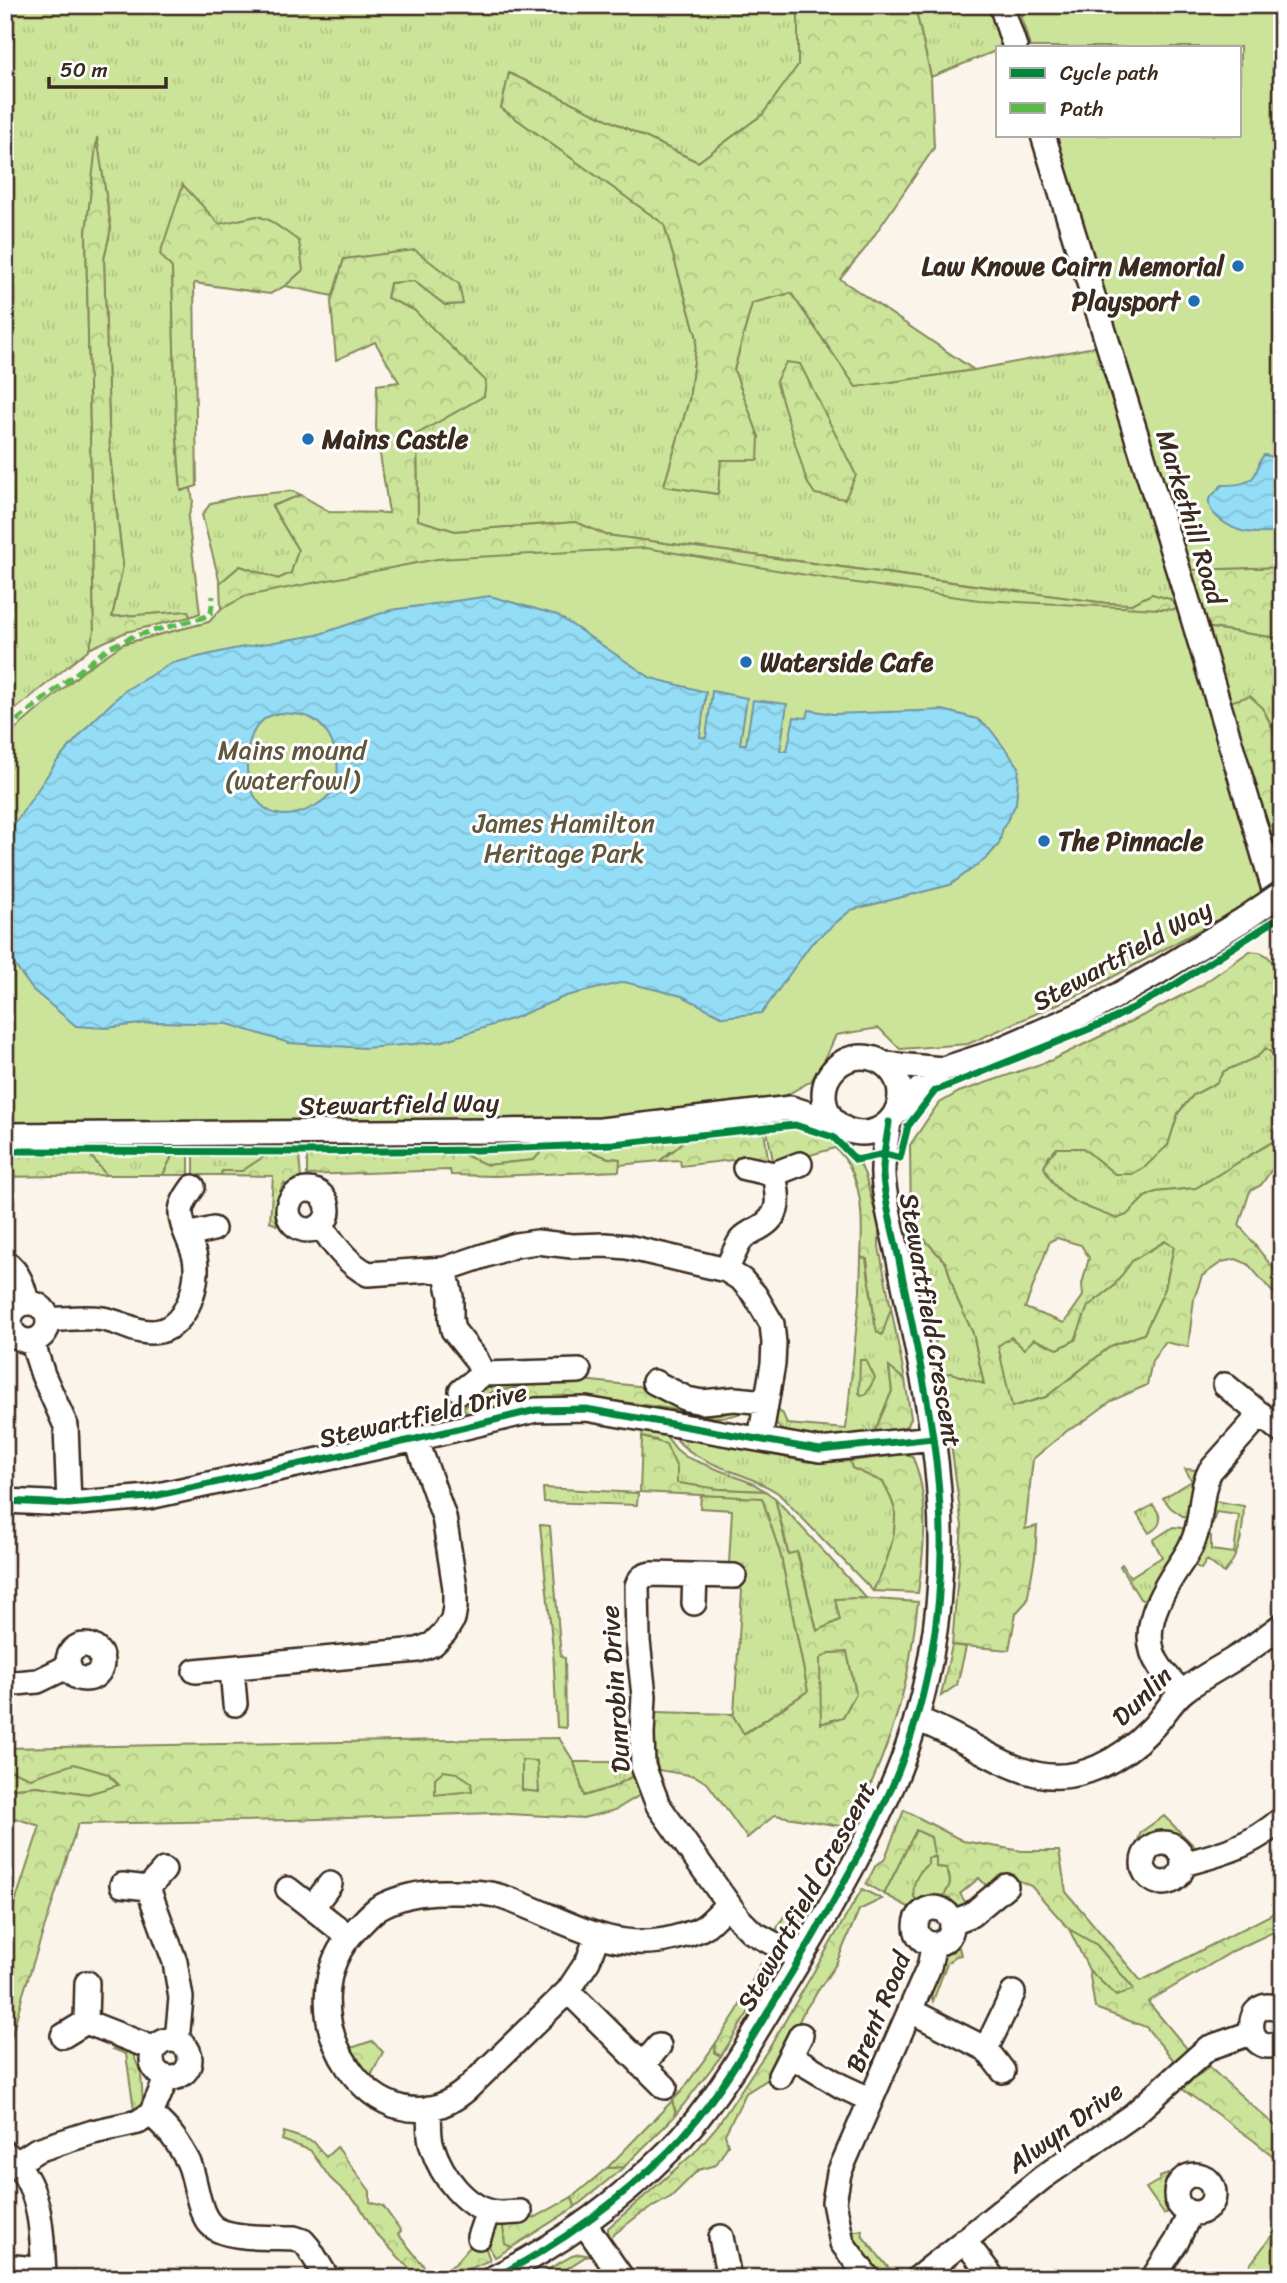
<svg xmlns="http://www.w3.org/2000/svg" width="1287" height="2283" viewBox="0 0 1287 2283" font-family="Sriracha,sans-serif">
	<defs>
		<pattern id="grass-tufts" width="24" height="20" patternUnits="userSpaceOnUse" patternTransform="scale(1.75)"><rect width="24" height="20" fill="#cce499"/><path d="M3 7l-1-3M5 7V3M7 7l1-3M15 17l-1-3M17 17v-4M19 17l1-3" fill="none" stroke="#b0c483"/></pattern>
		<pattern id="forest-crowns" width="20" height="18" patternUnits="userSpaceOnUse" patternTransform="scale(1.75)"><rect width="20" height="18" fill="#cce499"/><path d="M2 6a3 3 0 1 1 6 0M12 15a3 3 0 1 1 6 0" fill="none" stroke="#b0c483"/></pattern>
		<pattern id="water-waves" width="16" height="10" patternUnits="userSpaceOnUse" patternTransform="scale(1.75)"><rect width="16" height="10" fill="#94ddf6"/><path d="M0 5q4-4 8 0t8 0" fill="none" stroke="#80bed2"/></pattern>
	</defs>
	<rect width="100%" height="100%" fill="#faf4eb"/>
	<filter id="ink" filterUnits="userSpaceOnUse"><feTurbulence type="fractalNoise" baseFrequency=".0143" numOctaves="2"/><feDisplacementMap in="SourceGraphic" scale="14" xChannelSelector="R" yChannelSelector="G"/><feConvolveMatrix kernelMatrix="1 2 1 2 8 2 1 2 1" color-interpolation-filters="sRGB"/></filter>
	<g filter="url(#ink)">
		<path fill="url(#grass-tufts)" stroke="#84875c" stroke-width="2" d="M5,5H798L799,65L763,114L698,162L509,74L501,108L664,224L697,338L689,400L664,486L718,494L720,460L759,437L734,370L752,303L791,293L856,387L974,370L1100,346L1180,610L1152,594L1131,605L1106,603L606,535L576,522L455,531L418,520L417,434L484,396L414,310L387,298L390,283L414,281L445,305L462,304L459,284L344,259L333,296L285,286L303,270L257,216L219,225L183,185L172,268L176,424L181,491L191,488L193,502L188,518L200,613L190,617L188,611L112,617L123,565L110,456L104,259L111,228L97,140L86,233L94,632L89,649L5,718Z
			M920,5H995L1004,47H998V50L931,77L915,7Z
			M292,491L301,495L272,506L298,550L291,573L278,579L240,566L220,583L202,515L211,503L242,496Z
			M1206,627L1277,638L1282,649V706L1275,710L1274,730L1262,707L1229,702Z
			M1266,1048L1275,1056L1282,1068V1136L1196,1188L1156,1192L1145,1197L1127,1215L1117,1219C1083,1205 1060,1203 1044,1167L1049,1156L1057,1148H1083L1115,1174L1168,1145L1178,1113L1193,1095L1216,1083L1224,1071L1257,1057Z
			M683,1141L678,1148L670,1152L660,1161L619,1165V1159L609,1158L584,1149Z
			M542,1151L534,1160L487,1165L460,1153Z
			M173,1154L163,1175H106L90,1155Z
			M194,1154H268L242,1171H222L221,1175H194Z
			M911,1224L946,1263L957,1299L973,1333L984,1385L951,1373L942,1375Z
			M1166,1241L1174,1247L1165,1289L1144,1334L1111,1346L1046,1397L1012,1407L997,1346L1011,1337L1034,1339L1058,1349L1075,1340L1088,1306L1113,1287L1132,1261Z
			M861,1257L866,1259L875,1323L882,1334L891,1308L905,1380L889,1368L892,1391L874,1433C852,1436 791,1447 777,1425C774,1420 775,1413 775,1408L783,1414L787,1424L846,1429L860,1292Z
			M582,1380L535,1384L493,1392L463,1407L459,1401L485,1384Z
			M643,1430L666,1436L676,1449L686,1457L754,1484L765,1491L719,1489L677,1483L656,1440L642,1437Z
			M680,1437L809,1462L850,1461L852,1468L883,1482C887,1491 895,1503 895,1513C896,1540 885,1568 873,1591L778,1493C748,1472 699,1466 677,1440Z
			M1185,1469L1196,1470L1187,1519L1171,1508L1163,1498L1192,1481Z
			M543,1488L638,1493L637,1505L544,1502Z
			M701,1495L762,1497L781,1556L808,1691L743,1734L732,1714L734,1713L742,1591L729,1564L732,1510L700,1508Z
			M775,1498L867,1599H836L840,1620L817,1631L798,1553L788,1555L786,1542Z
			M1153,1505C1163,1517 1163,1525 1149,1533L1137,1514Z
			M1173,1527L1182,1528L1185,1531L1174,1556L1145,1601L1140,1599L1120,1566L1122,1564L1130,1577L1162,1557L1153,1540Z
			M952,1645L966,1647L957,1685L941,1696Z
			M847,1652L856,1693L843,1717L820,1724V1658L828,1653Z
			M574,1762H630L633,1776L613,1787L584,1796Z
			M74,1763L108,1774L119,1786L88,1794L38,1786L5,1789V1768L30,1778Z
			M916,1830L931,1837L936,1857L928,1858V1864L921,1870L914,1897L919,1902L914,1910L884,1894Z
			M1069,1929L1097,1945L1134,1989L1116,1996L1089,1970Z
			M958,1943L961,1955L956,1956L947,1963L933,2001L931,1994L944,1954Z
			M716,2043L715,2053L721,2056L674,2117L675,2111L672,2101L682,2091Z
			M624,2167L575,2207L572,2197L607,2168Z
			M497,2225H503L505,2243L512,2247L495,2257L487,2243L493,2227Z
			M862,2230L863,2237L897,2278H884L855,2240L851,2232Z"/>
		<path fill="url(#forest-crowns)" stroke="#84875c" stroke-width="2" fill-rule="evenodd" d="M798,5H920L915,7L931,77L934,148L865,249L840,279L974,370L856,387L791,293L752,303L734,370L759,437L758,460H721L718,494L664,486L689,400L697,338L664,224L501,108L509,73L698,162L763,114L798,65Z
			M97,137L111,228L104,259L110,456L123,565L112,617L188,611L190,617L126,632L89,649L94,631L86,233Z
			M183,185L219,224L257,216L269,220L299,241L303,270L285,286L270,294L194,283L197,486L181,491L176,424L172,268L160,254Z
			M415,250L459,284L463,304L445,305L414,281L390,283L387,298L414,310L486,381L484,396L417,434L418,520L455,531L576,522L606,535L1106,603L1131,604L1152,594L1170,599L1180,610L123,644L209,622L221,609L220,583L240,566L278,579L291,573L298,550L272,506L301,495L330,512L389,513L376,428L377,385L399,382L375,342L336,360L331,302L344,259Z
			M786,362L800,364L856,475L845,499L815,494L807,482L776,381Z
			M1282,567V649L1277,638L1206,627L1189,570Z
			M1250,696L1262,707L1273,729L1275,710L1282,706V867L1229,702Z
			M1250,951C1258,952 1265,952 1270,959C1287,980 1282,1040 1282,1068L1275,1056L1266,1048L1257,1057L1224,1071L1216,1083L1193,1095L1178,1113L1168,1145L1145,1167L1132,1174H1115L1083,1148H1057L1049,1156L1044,1167C1059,1202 1083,1205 1117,1219L1127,1215L1145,1197L1156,1192L1196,1188L1282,1136V1155L1261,1185L1250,1191L1239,1225L1282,1279V1303L1248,1264L1236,1259L1222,1262L1202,1276L1194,1299L1188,1347L1165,1342L1152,1361L1147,1385L1111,1401L1080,1424L1068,1430L1033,1459L1025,1529L1037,1526L1035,1557L1027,1601L1016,1613L1009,1650L952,1645L962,1526L942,1375L951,1373L984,1384L973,1333L957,1299L946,1263L911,1224L910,1145L938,1104L959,1092L1052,1060L1148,1013L1200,986ZM1057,1238L1081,1245L1089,1258L1082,1284L1083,1296L1064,1323L1025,1308L1050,1241ZM1165,1241L1174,1247L1165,1289L1144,1334L1111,1346L1046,1397L1012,1407L998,1346L1011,1337L1024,1349L1034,1339L1058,1349L1075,1340L1088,1306L1113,1287L1132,1261Z
			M797,1128L831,1138L861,1166L865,1175L879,1227V1247L891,1308L882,1335L877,1332L875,1323L867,1259L861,1257C863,1221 864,1174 835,1148L774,1165L767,1131Z
			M764,1131L769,1165L741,1159L681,1166L680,1160L660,1161C668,1154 677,1150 683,1141Z
			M584,1149L608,1158L620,1159L619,1171L495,1176L451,1175L450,1170L307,1175V1154L460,1153L487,1165L534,1160L542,1151Z
			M173,1154L189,1155V1175H163Z
			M268,1154H299L301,1180L289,1188L284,1183C275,1196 280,1215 286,1229L270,1222L273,1176L221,1175L222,1171H242Z
			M5,1155H90L106,1175L5,1177Z
			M860,1360H866L875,1378L866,1394L861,1395L859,1393Z
			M889,1367L905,1380L911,1418L908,1425L898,1430L874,1433L892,1391Z
			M582,1380L647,1387L747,1410C722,1425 690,1412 664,1408C634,1403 604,1399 573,1398C537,1397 503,1407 468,1415L463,1407L493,1392L535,1384Z
			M642,1437L666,1444L677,1468V1483L719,1489L765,1491L775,1498L788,1554L797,1552L817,1631L840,1620L835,1599L859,1598L918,1602C914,1631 911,1660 904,1688C893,1736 872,1783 851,1828L775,1815L747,1838L708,1784L695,1776L658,1770L653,1741L655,1712L732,1714L744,1734L808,1691L781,1556L762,1498L640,1492ZM847,1652L856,1693L843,1717L821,1724L820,1659L829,1653Z
			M905,1454L912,1456C931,1497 924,1550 918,1593L873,1591C885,1568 896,1540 895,1513C895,1503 887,1491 883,1482L852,1468L850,1461Z
			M1215,1501L1244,1506C1243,1530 1241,1554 1224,1573L1207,1560L1201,1569L1194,1565L1205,1546L1208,1535L1211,1536V1550L1234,1553L1239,1515L1216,1512L1213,1523L1209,1526L1211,1506Z
			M540,1525L550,1526L561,1657L565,1658L566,1728L557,1727L553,1649Z
			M559,1738L574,1762L584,1796L613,1787L633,1776L640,1795L615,1810L583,1818L492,1813L290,1820L78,1824L23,1994L5,2060V1933L40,1826L5,1815V1789L37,1786L88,1794L119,1785L108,1774L74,1764L30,1778L5,1768V1748Z
			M904,1810L963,1841L1022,1851H1059L1066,1892L1141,1981L1282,1909V1928L1235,1950L1148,2002L1189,2051L1176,2063L1146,2027L1095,2008L1089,1970L1116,1996L1134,1989L1097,1945L1069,1929L1031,1886L1016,1879L1010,1884L990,1890L979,1878L960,1894L970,1909L960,1912L942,1898C950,1886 953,1881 946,1868L936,1867L931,1837L916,1830L884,1894L866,1884L876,1865L884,1860Z
			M1164,1816L1197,1849L1166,1835H1152L1134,1851L1141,1832Z
			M814,1878L819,1888L793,1935L787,1937L775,1932L784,1916L796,1907Z
			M862,1889L882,1899L859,1910L836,1964L803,2013L773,2076L746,2093L725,2134L728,2145L716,2165L698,2170L671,2197L640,2214L608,2239V2228L694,2153L718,2125L771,2045Z
			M760,1965L763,1989L721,2056L715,2053L716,2043L737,2011Z
			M372,2041L383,2052L371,2076L359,2062L351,2048Z
			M116,2047L133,2054L141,2073L143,2105L134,2110L126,2054L113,2049Z
			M1209,2067L1282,2132V2163L1253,2140L1182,2089Z
			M672,2101L675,2111L674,2117L624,2167L607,2168Z
			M284,2132L314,2142L326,2157L337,2147L370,2191V2202L383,2206L401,2231L398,2234L432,2276L455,2264L475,2241L486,2249L490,2260L448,2278H406L415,2274L376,2234L359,2205L330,2178L310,2150L282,2140Z
			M1182,2169C1164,2183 1165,2189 1170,2211L1164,2214L1146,2188L1160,2180V2177Z
			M572,2197L575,2207L512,2247L505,2244L503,2225L536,2217Z
			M1282,2222V2278H1240Z
			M580,2254L591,2256L585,2257L552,2278H533L572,2256Z"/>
		<path fill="#cce499" stroke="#84875c" stroke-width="2" d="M1018,5H1282V567L1189,570L1056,135H1240V47H1030Z
			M646,548L842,581L979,600L1180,610L1256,868L1262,896L1087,991L968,1044L900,1049L879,1028L836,1035L825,1059L811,1081L783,1097L605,1121L476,1124L5,1122V738L87,668L123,644L209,622L221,609L246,596L437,559Z
			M522,1760L537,1761L539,1792L522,1790Z
			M443,1771L457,1773L471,1782L472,1791L435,1795V1778Z
			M936,1857V1867L946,1868C952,1882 951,1886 942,1898H930L919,1902L914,1897C912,1884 917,1873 928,1864V1858Z"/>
		<path fill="url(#water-waves)" stroke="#7095a0" stroke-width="2" fill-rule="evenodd" d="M1264,455L1282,458V533C1254,533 1240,536 1218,518C1212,512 1208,508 1209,499L1222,485C1232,485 1248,485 1254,476C1259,469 1258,461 1264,455Z
			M490,596L557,615L651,678L706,692L700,737L706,738L712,691L747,698L740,744H746L753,700L787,704L780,751H787L794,717L807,718L809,710L833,714L943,710L977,719L990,729L1019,767L1016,804L1003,828L999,844L987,858L950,885L851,910L811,944L762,1013L723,1017L682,996L624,982L566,996L514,1018L440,1042L365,1048L289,1043L228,1024L157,1022L106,1028L76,1026L33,990L5,952V838L57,761L88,726L124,691L172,663L233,649L317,635L391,610ZM279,713C289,714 301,713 311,718C335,731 346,772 330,794C322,803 309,810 298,813C244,828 235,748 260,723C265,717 272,715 279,713Z"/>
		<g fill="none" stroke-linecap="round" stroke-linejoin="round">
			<g stroke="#3b2a1e" stroke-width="28">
				<path id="minor" d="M1001,5L1015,47
					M1043,135L1186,595L1282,916
					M824 1095a38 38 0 1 1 76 0a38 38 0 1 1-76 0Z
					M885,1064L943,1069L989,1054L1095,1008L1157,973L1246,918
					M896,1113L919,1090L943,1069
					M5,1135L601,1130L791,1108L835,1122
					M745,1168L774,1174L800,1164
					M288 1210a20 20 0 1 1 40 0a20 20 0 1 1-40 0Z
					M321,1225C333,1244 347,1263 368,1274L445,1269L516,1245L537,1242L572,1246L605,1245L627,1247L726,1270L742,1280L755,1295L772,1324L774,1343L773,1364L760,1439
					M188,1235L213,1229
					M5,1262C19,1272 23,1286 27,1302
					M445,1269L451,1297V1319L453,1330L476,1359L483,1374
					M726,1270C731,1261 735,1249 741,1240C746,1234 753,1231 759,1228C783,1215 778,1197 774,1174
					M10 1322a19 19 0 1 1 38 0a19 19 0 1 1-38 0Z
					M48,1320C67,1319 85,1316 103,1319C123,1322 139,1336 160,1331C187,1325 200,1282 195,1258C192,1243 180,1226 181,1211C182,1202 188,1194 193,1187
					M32,1341L43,1375L66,1426L69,1504
					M654,1382L687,1399L702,1402L735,1399L765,1402
					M1225,1385L1282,1432
					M461,1391L483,1374L579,1371
					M5,1501L69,1504L149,1497L416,1439L536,1410L586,1409L820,1450L933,1438
					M734,1576L651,1574C642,1576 640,1578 637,1586L638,1641L644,1696L642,1734L643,1766L658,1805L739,1919L752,1932L800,1958
					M694,1603L695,1575
					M68 1662a17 17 0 1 1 34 0a17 17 0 1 1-34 0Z
					M232,1669L235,1704
					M195,1671L418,1650L433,1644L445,1632L453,1619L455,1607V1588L444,1517L416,1439
					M5,1684L38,1681L69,1666
					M1182,1692C1174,1684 1166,1676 1160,1667C1138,1636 1157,1600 1175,1572C1182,1561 1190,1551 1194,1539C1203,1517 1199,1492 1210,1471L1261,1414
					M916,1719C957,1733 995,1764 1036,1774C1079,1784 1121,1760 1150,1730C1163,1718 1171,1700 1185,1690C1200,1678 1218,1669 1234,1659C1251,1649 1266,1637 1282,1625
					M1143 1863a20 20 0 1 1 40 0a20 20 0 1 1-40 0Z
					M1183,1864C1222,1854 1251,1846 1282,1819
					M164,1870L148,1888L175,1962L181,1998L177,2041
					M122,1885L148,1888
					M288,1889L348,1936
					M312,1908L330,1884
					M916 1926a18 18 0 1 1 36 0a18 18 0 1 1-36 0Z
					M952,1922L971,1915L1006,1886
					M597,1936L588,1961L568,1991L466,2090C379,2164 274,2009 358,1927C364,1921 371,1913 378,1908C397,1897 422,1892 444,1892C464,1892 483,1891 502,1897C560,1916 609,1955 674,1938C684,1935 695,1933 704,1927C712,1921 720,1912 727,1905
					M87,1983L86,2022L155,2049
					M568,1991L665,2087
					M1282,2010C1241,1989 1242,2063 1282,2042
					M911,2011L986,2049L1003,2071
					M63,2036L86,2022
					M152 2059a19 19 0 1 1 38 0a19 19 0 1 1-38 0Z
					M986,2049L1013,1993
					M791,2056L841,2086L871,2100
					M642,2066L659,2046
					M780,2076L801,2035
					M429,2108C430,2120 428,2135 432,2146C441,2175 466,2210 498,2213C506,2213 513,2212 520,2212
					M151,2114C170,2131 176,2139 188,2161C198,2181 196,2219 218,2230C237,2239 273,2237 294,2238L303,2241L309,2248L327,2278
					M7,2154C43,2185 42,2235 44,2278
					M17,2163L37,2150L93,2132L138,2122L151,2114L167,2077
					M1176 2194a19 19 0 1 1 38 0a19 19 0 1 1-38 0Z
					M584,2223L622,2278
					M479,2237L488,2211
					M721,2237L729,2278
					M964,2240L993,2278
					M5,2266L44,2270
					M493,2278C558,2246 619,2201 670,2150C715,2104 747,2046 780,1992C818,1930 855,1866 886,1800C927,1712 946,1606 940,1508C936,1425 915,1342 899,1260C894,1235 884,1199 883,1175C882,1158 887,1139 889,1122
					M868,2278L842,2243L834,2202L839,2173L929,1967L934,1944
					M918,2278L1042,2178L1133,2115L1208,2048L1251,2033
					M1153,2278L1177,2241L1190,2213"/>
			</g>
			<use href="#minor" stroke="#fff" stroke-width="23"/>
			<g stroke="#3b2a1e" stroke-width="28" stroke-linecap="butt">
				<path id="minor-bridge" d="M1246,918L1282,893"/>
			</g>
			<use href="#minor-bridge" stroke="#fff" stroke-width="23"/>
			<path stroke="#58b947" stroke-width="5" stroke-dasharray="10 5" stroke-linecap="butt" d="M5,730L108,648L134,636L202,618L211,613L213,596"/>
			<g stroke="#fff" stroke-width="11">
				<path id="cycleway" d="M5,1151L302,1152L479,1150L613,1144L795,1125L833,1137L856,1160L885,1154L900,1158L908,1126L935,1091L1109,1021L1168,989L1282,916
					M5,1501L69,1504L149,1497L416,1439L536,1410L586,1409L820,1450L933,1438
					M493,2278C558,2246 619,2201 670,2150C715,2104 747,2046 780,1992C818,1930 855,1866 886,1800C927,1712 946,1606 940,1508C936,1425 915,1342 899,1260C894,1235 884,1199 883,1175C882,1158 887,1139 889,1122"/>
			</g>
			<use href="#cycleway" stroke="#00873e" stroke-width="7"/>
		</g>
	</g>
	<g fill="#1f6fb2" stroke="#fff" stroke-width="2.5">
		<circle cx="1238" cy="266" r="7"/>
		<circle cx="1194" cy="301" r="7"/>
		<circle cx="308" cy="439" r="7"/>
		<circle cx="746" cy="662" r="7"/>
		<circle cx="1044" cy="841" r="7"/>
	</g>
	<g text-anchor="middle" stroke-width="6" stroke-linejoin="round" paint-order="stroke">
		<g font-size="26" font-weight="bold" fill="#3b2a1e" stroke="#fff" text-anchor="start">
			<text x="1224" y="275" text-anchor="end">Law Knowe Cairn Memorial</text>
			<text x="1180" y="310" text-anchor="end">Playsport</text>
			<text x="322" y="448">Mains Castle</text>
			<text x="760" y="671">Waterside Cafe</text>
			<text x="1058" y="850">The Pinnacle</text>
		</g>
		<g font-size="26" fill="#3b2a1e" stroke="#fff">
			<text transform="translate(1191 517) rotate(73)" y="9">Markethill Road</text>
			<text transform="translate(1122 955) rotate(-29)" y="9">Stewartfield Way</text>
			<text transform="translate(399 1104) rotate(-1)" y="9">Stewartfield Way</text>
			<text transform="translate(931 1320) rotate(80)" y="9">Stewartfield Crescent</text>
			<text transform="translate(423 1415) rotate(-13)" y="9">Stewartfield Drive</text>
			<text transform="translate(615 1689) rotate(-94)" y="9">Dunrobin Drive</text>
			<text transform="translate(1142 1696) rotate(-44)" y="9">Dunlin</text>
			<text transform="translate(806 1896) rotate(-61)" y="9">Stewartfield Crescent</text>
			<text transform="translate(878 2012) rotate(-67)" y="9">Brent Road</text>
			<text transform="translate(1065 2127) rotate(-36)" y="9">Alwyn Drive</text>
		</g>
		<g font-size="26" fill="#5f583d" stroke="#fff">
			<text x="292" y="759">Mains mound<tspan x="292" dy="30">(waterfowl)</tspan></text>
			<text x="564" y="832">James Hamilton<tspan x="564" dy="30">Heritage Park</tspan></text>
		</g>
	</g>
	<rect width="1287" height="2283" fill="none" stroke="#fff" stroke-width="28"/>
	<rect x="14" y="14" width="1259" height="2255" fill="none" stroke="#3b2a1e" stroke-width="2.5" filter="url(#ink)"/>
	<rect x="996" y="46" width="245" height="91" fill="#ffffff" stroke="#b1aaa5" stroke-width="2"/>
	<rect x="1010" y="68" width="35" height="10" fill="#00873e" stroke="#b1aaa5" stroke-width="2"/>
	<text x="1060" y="80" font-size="21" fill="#3b2a1e">Cycle path</text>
	<rect x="1010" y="103" width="35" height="10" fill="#58b947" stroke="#b1aaa5" stroke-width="2"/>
	<text x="1060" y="116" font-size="21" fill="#3b2a1e">Path</text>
	<path d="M49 77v10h117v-10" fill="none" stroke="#3b2a1e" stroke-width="3.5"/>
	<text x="60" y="77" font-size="21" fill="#3b2a1e" stroke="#ffffff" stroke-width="5" paint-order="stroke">50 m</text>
</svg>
